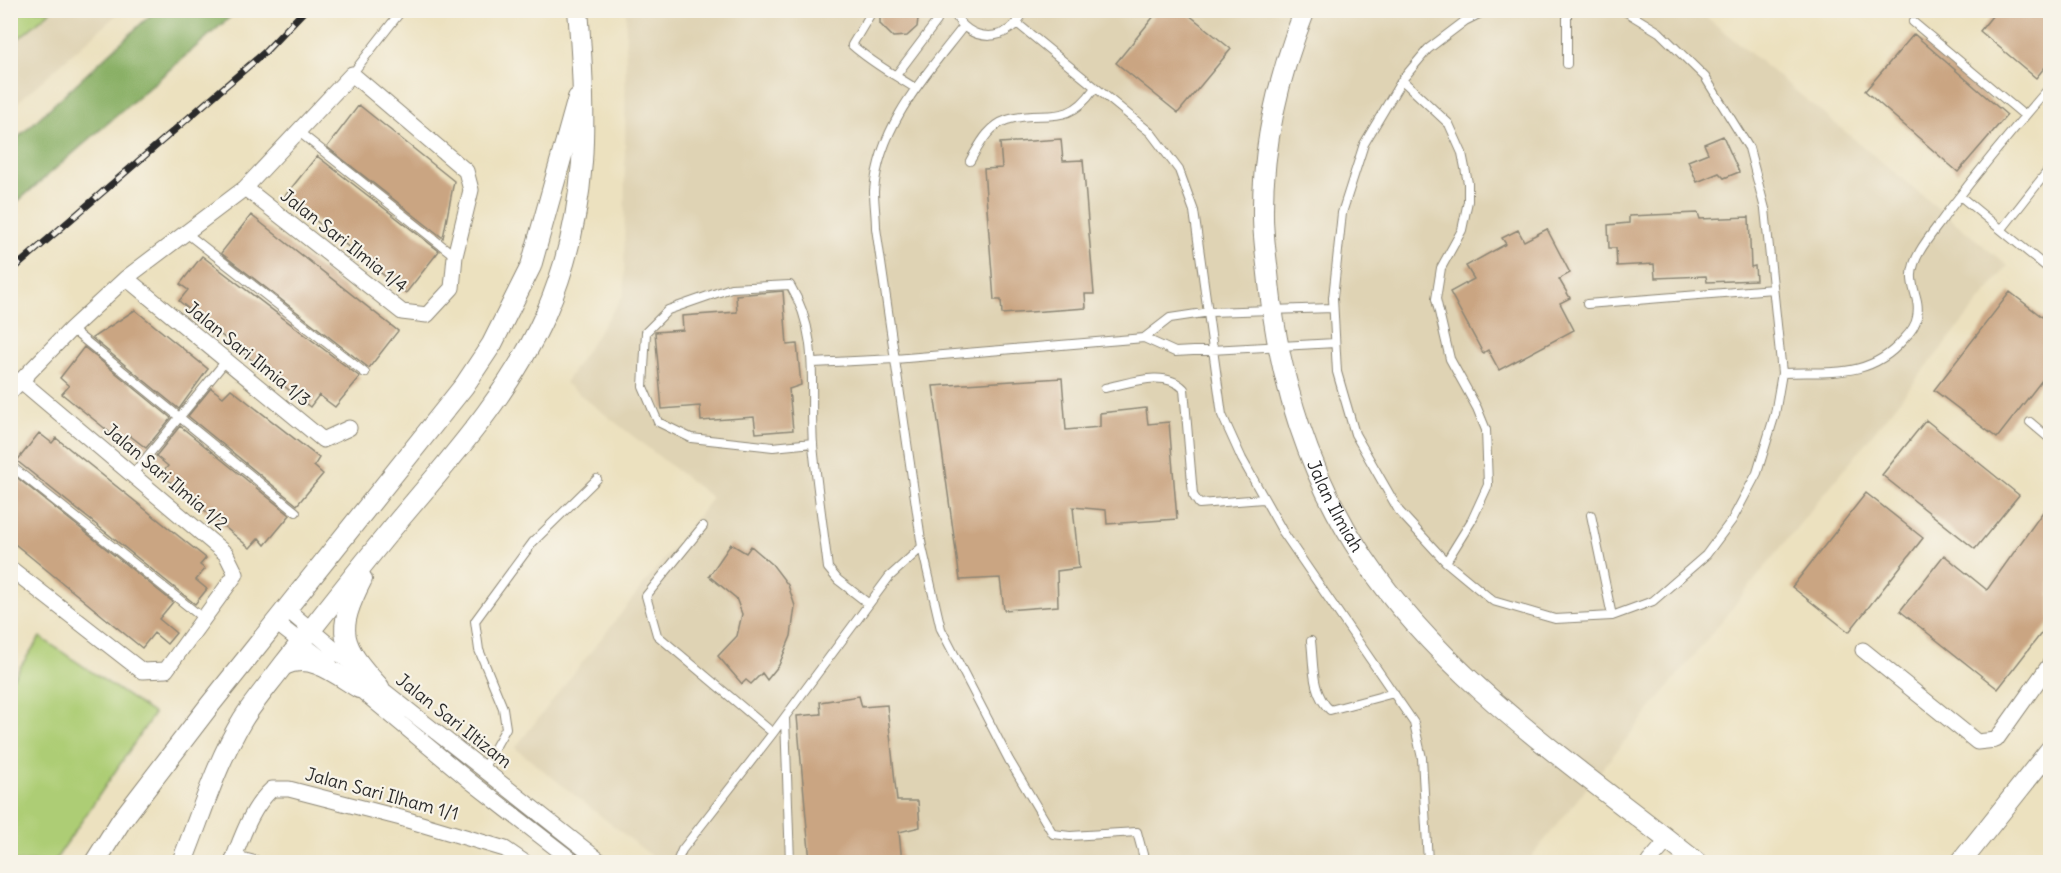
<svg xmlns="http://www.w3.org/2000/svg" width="2061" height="873" viewBox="0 0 2061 873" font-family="Delius,sans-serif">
	<rect width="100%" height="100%" fill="#f7f3e8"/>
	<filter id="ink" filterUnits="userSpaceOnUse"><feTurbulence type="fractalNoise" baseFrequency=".0167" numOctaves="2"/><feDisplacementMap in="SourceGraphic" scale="12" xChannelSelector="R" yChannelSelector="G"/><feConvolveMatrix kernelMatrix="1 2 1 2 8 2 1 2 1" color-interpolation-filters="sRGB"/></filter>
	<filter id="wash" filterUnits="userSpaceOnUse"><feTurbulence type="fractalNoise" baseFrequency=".008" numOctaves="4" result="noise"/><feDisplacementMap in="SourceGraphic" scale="24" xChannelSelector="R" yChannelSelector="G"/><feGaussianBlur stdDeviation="1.35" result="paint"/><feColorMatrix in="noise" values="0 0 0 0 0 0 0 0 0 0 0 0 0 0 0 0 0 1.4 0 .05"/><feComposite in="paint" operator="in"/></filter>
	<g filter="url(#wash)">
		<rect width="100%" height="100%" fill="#ece1bf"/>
		<path fill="#dfd3b4" d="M11,11H121L11,108Z
			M626,11H1699L2008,266L1527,862H659L515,748L712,498L565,383L624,294Z"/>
		<path fill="#adcd74" stroke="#6c7c50" stroke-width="1.5" d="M11,10H51V11L11,45Z
			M40,637L154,714L54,862H11V681Z"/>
		<path fill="#8ab066" stroke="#5a6e48" stroke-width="1.5" d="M155,11H237L11,207V144Z"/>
		<g id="blocks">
			<path fill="#caa582" d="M880,10H919L917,27L907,36L893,37L880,24Z
				M1159,10H1183L1231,49L1178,113L1116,63Z
				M1997,10H2050V61L2036,78L1980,31Z
				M1914,34L2007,115L1958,172L1865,91Z
				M359,105L454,181L443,238L327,147Z
				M1723,136L1739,172L1724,178L1719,173L1697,182L1688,161L1708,153L1704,144Z
				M1061,139L1063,161L1083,160L1094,294H1085L1086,308L1002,314L1001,300H994L984,169L1002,168L1000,143Z
				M317,156L439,251L406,293L285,196Z
				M1698,213L1700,219L1749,217L1751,267L1755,266L1756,280L1707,282L1706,276L1655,278L1654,264L1617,266L1616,248H1609L1608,225L1629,223V216Z
				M251,215L398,331L369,368L221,253Z
				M1547,229L1570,273L1559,279L1570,298L1560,303L1574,330L1499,370L1488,350L1483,353L1450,292L1474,279L1466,266L1506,244L1502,238L1518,230L1524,241Z
				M202,256L360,377L335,407L319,395L310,407L179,301L188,290L180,284Z
				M783,291L787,345L797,344L801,385L789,389L793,430L756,433L754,417L701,421L700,406L662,409L655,332L683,330L682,316L737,312L736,295Z
				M2010,292L2050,323V370L1997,438L1934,390Z
				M135,310L208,369L179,409L92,338Z
				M84,347L171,418L146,448L129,435L123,443L62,394L69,386L60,378Z
				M1062,378L1066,430L1100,427V413L1146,408L1148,424L1169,422L1177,519L1107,524L1106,510L1073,507L1079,568L1057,571L1058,606L1004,610L1000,578L960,580L933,386Z
				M211,388L223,397L231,389L319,458L314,466L323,474L297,505L188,416Z
				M1926,420L2019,495L1975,549L1882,475Z
				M180,426L290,515L265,545L259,538L250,548L161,474L168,466L156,456Z
				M39,433L52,443L56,438L206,558L200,565L205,569L196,580L207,589L195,604L17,461Z
				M15,476L173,602L159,619L176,633L167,644L154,633L142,648L10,540V482Z
				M1866,493L1923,538L1849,632L1792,587Z
				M2050,502V622L1998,689L1900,611L1944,555L1987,590Z
				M731,544L746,553L751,546L772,564L788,585L795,606L791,636L779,665L767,680L762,673L751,684L746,680L742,684L718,656L737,636L742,614L736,598L709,576Z
				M859,696L862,707L887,705L897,801H918L920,827L899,832L902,862H810L797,716L821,714L820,702Z"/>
		</g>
	</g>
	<g filter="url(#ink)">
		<use href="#blocks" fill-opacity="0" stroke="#8c8675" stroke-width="1.5"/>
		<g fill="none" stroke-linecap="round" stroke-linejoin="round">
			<g stroke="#8c8675" stroke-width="10">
				<path id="service" d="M873,10L852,45C872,63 893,74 915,88
					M953,10C967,45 1011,44 1024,10
					M1487,10L1465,21L1428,49L1402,80L1364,144L1342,213L1333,298L1337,372L1355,434L1399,511L1446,562L1493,601L1555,619L1612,616L1653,601L1706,555L1732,520L1757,473L1775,414L1782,373L1765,209L1749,148L1705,77L1659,32L1623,10
					M1567,10V64
					M1913,22L2025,116
					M1018,24L1151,133L1179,170L1194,211L1222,415L1242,459L1283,532L1414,723L1422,758L1428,862
					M352,74L402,10
					M897,74L937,21V10
					M1402,80L1449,124L1462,153L1468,183V201L1462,230L1441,268L1436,299L1450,359L1477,408L1486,430L1488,485L1472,520L1446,562
					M299,132L455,256
					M970,161C979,146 988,126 1007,120C1043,108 1066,130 1094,89
					M1960,196L2050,270
					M2002,229L2050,168
					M185,232L365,373
					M1587,304L1773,289
					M71,329L296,512
					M1144,338L1170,318L1210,312L1333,308
					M813,363L895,359L1144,338L1175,352L1335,343
					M1782,373C1829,371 1870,379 1903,340C1909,334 1916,325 1917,317C1922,292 1901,284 1920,251C1928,237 1940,224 1949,210C1981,168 2015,127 2050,87
					M1105,388C1130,383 1165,369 1184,389L1193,495L1199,504L1263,499
					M2030,422L2050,439
					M813,443L773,447L691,438L658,422L643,387L646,332L668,310L731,288L790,285C821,336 809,389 813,445C817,486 823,527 828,568L838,580L869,604
					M10,465L204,619
					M132,475L225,362
					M1591,515L1612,616
					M703,526L646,596L657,635L773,733
					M922,547L941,629L1009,760L1053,834L1070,836L1137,832L1145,862
					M1311,641C1314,665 1311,693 1330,710L1394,693
					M785,718L790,862
					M483,769L506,728L503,708L479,650L475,621L533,542L597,479
					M235,855L263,862
					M677,862L682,850L773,733L889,577L922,547L876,228C876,216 874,203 874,191C879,125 925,76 963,27"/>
			</g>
			<g stroke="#8c8675" stroke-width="17">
				<path id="minor" d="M126,278L323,440L349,428
					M10,392L71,329L126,278L245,188L352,74L466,171L471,190L455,256L452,288L427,315L402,312L245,188
					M10,568L142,671L166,670L236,574L226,554L20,380
					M285,608L379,687L601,862
					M275,622L330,665
					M1863,650L1977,742L1996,740L2050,664
					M351,682L470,781L574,862
					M232,862C242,837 251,808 272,789H289L401,818L505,849L524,862
					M1649,862L1668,840"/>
			</g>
			<g stroke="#8c8675" stroke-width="22">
				<g id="tertiary">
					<path id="s1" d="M1305,10C1279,75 1262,146 1263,216C1263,238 1267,261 1269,283C1279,380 1309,476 1363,557C1447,683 1580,769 1696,862"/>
					<path d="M362,579C335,632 340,644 379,687"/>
					<path d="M284,665C311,652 336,674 359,688"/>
					<path d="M95,862L121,821L209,706L464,386L492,344L531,266L578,98"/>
					<path d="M182,862C201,815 216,763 243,719C255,700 270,683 284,664C322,616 360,567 400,519C454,455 512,390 546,313C590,211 587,117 578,10"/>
					<path d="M1961,862L2050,750"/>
				</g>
			</g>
			<use href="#service" stroke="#fff" stroke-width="8"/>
			<use href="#minor" stroke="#fff" stroke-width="15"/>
			<use href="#tertiary" stroke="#fff" stroke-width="20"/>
			<g stroke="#2b2b2b" stroke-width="7">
				<path id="rail" d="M10,272L265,52L305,10"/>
			</g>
			<use href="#rail" stroke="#f7f3e8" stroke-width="4.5" stroke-dasharray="14" stroke-linecap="butt"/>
		</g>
	</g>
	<g text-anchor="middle" stroke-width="4.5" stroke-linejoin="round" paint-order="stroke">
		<g font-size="18" fill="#2b2b2b" stroke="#f7f3e8">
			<text transform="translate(344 241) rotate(38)" y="6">Jalan Sari Ilmia 1/4</text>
			<text transform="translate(248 354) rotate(39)" y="6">Jalan Sari Ilmia 1/3</text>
			<text transform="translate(166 477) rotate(40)" y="6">Jalan Sari Ilmia 1/2</text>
			<text dy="6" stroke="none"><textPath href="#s1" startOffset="513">Jalan Ilmiah</textPath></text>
			<text transform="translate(454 721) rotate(38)" y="6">Jalan Sari Iltizam</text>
			<text transform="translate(382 794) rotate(15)" y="6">Jalan Sari Ilham 1/1</text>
		</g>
	</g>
	<rect width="2061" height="873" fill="none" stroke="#f7f3e8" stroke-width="36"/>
</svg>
